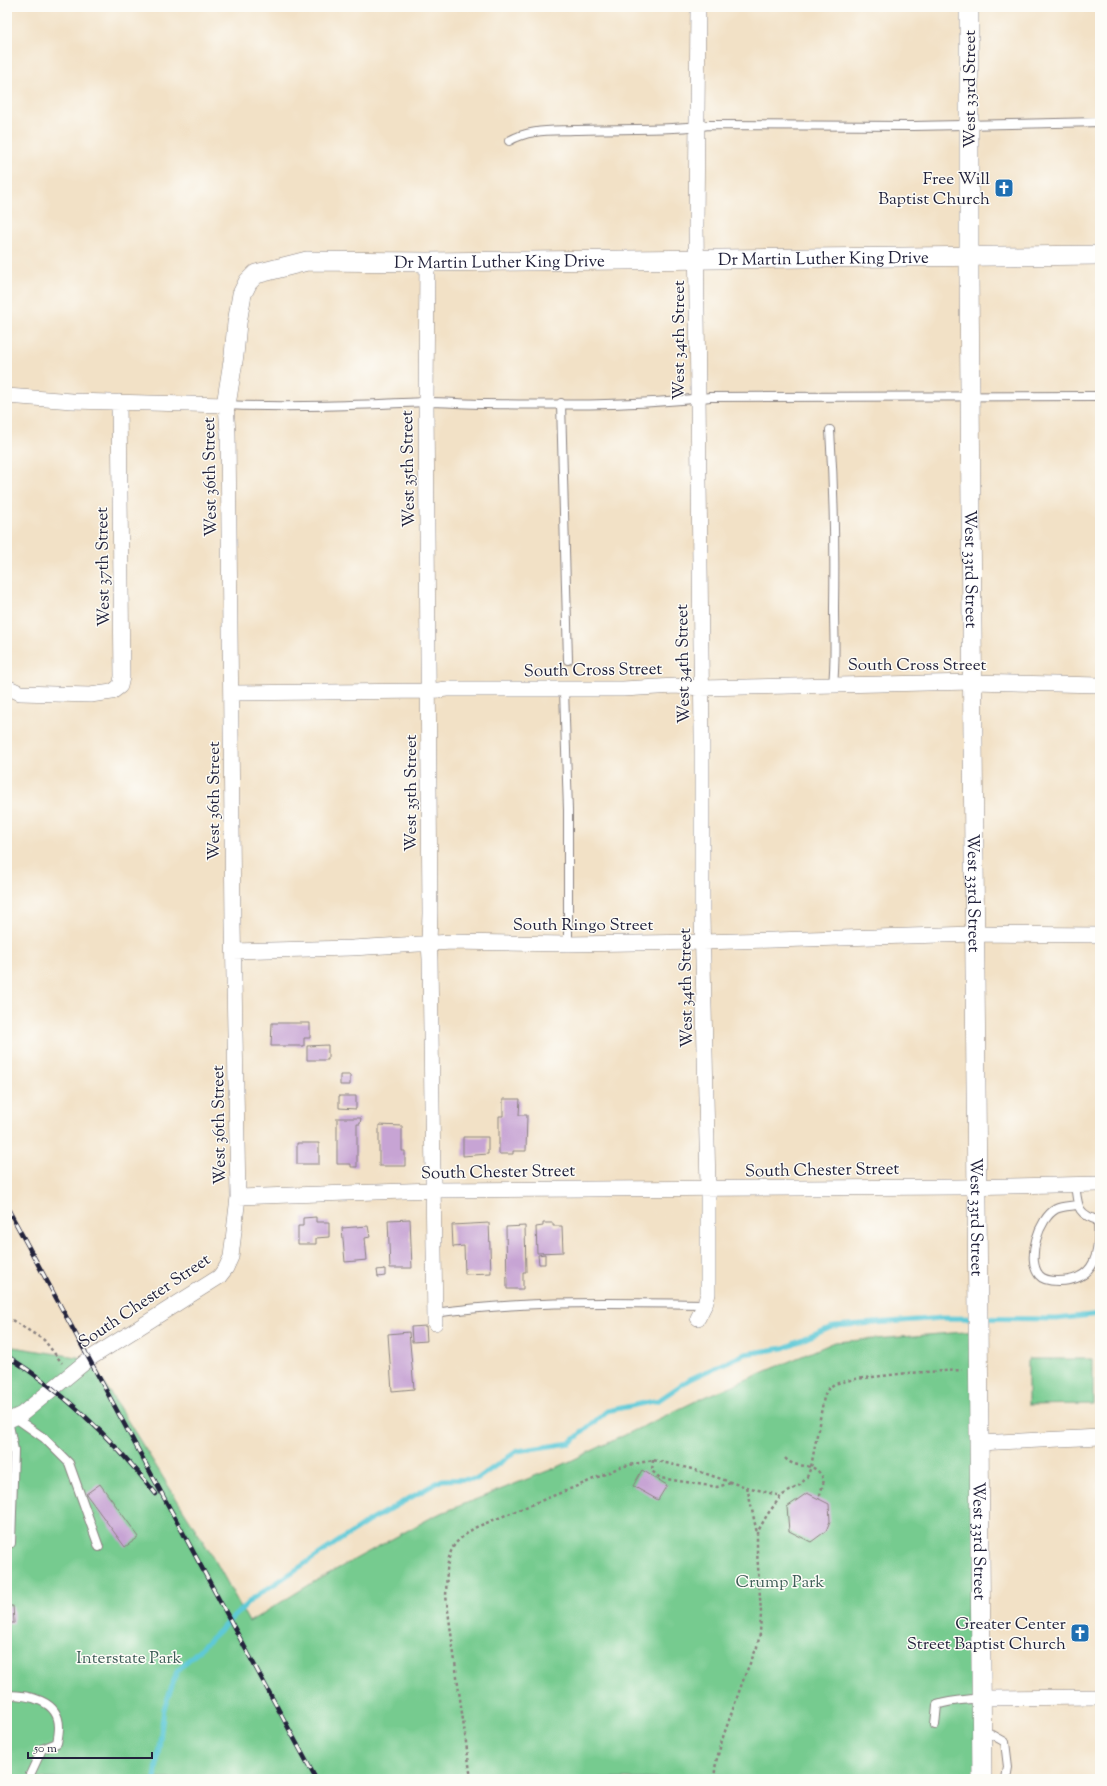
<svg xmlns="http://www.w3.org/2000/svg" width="1107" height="1786" viewBox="0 0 1107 1786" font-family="'Sorts Mill Goudy',serif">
	<rect width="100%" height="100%" fill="#fdfcf7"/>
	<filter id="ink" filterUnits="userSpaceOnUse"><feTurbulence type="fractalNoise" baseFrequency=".025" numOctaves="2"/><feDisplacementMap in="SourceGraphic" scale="8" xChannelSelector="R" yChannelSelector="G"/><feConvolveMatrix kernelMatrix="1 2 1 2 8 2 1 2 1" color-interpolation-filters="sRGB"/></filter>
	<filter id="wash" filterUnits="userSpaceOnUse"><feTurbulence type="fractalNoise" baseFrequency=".012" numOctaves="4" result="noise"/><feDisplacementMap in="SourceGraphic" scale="16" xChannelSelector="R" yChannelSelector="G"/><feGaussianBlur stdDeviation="0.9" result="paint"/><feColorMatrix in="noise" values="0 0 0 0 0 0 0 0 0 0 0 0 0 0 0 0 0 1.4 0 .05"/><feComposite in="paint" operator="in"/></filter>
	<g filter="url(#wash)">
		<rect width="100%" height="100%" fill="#f2e1c6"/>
		<path fill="#76cb8f" stroke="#4c7665" d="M978,1331L980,1779H7V1346L89,1359L216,1562L249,1622L317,1580L434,1516L560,1466L698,1400L835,1342Z
			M1028,1359H1093V1404L1028,1405Z"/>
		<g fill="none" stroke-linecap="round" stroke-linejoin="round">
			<path stroke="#5ec9d7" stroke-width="5" d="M155,1779L164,1709L177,1671L252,1599L369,1521L442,1480L477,1479L517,1451L570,1443L607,1411L659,1400L690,1379L745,1354L784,1348L834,1326L942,1318L1057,1319L1100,1314"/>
		</g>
		<g id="blocks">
			<path fill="#c7a4d4" d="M272,1023H310V1038H304V1046H271Z
				M328,1045V1060H307V1046Z
				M340,1075H350V1085H340Z
				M339,1096H356V1109L339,1108Z
				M503,1099H520L519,1115H527L526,1151H513V1154H499V1116H503Z
				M337,1118H361L360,1124H357V1167H351V1164H337Z
				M379,1125L402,1126V1151H405V1166H379Z
				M463,1137H488V1154L463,1156Z
				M297,1143H319V1164H297Z
				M316,1217V1222H329V1237L316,1238V1244H298V1226H303V1218Z
				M410,1219L412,1268H390L388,1220Z
				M489,1223L491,1273L465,1274L464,1246L453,1247L452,1225Z
				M543,1223H553V1226H562L563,1252L537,1253L536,1227L543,1226Z
				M368,1226L370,1237L365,1238L367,1260L345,1262L342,1228Z
				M525,1226L526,1272H523V1289H507L506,1227Z
				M545,1254V1264H539L538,1255Z
				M385,1269V1276L378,1277L377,1270Z
				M426,1326L427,1341L412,1342L411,1327Z
				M409,1332L414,1389L392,1391L388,1334Z
				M642,1470L667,1485L658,1500L633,1486Z
				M100,1484L139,1537L125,1547L86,1494Z
				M807,1493L829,1504L830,1521L826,1531L811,1542L789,1531L787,1507Z
				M7,1606H13L14,1623H7Z"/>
		</g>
	</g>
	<g filter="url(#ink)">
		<use href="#blocks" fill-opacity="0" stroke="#8a8280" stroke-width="1"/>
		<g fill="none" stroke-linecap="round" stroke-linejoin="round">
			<g stroke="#8a8280" stroke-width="10">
				<path id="service" d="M509,141C529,129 552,131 574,130C619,128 664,131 709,125L913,126L1100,122
					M561,403L568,660
					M226,405C292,408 359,405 426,402C446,402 466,404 486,404C560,405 636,406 710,397L1100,396
					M830,430C834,490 835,548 834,608C834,634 836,658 833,684
					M564,690L568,810V944
					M1075,1184C1078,1206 1076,1214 1100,1221
					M1077,1205C1071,1206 1062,1206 1056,1209C1039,1218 1026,1259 1039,1275C1043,1280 1052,1281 1058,1281C1097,1281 1100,1252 1098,1220
					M435,1313C525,1300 615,1303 705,1304
					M14,1417L44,1438L69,1463L99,1547
					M8,1420L14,1450L11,1543
					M7,1695C28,1695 59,1700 59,1727C59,1733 58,1738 57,1743L42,1749L28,1779
					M935,1725L937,1705C951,1700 966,1700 981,1698
					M982,1729L1005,1742L1008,1767L1006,1779"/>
			</g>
			<g stroke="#8a8280" stroke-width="16">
				<path id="minor" d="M427,262L426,402L430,913L429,943L430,959L435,1323
					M7,396L72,401L226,405L228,433L233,924L238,1197L231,1257L226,1268L219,1277L89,1359L22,1414L7,1421
					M7,687L20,693L90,695L112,692L120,686L122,677L119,402
					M231,693L429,691L447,689H623L675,686L701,688L973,682L1100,685
					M234,951L352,948L452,942L568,944L703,942L975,934L1100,935
					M238,1197L433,1190L958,1187L1100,1184
					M698,1318L705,1304L708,1294V1188L702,916V735L696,225L698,7
					M979,1443L1100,1437
					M981,1698L1100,1697"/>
			</g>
			<g stroke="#8a8280" stroke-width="20">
				<g id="tertiary">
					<path id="s1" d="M969,7V277L982,1779"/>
					<path id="s2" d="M226,405L234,355L237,323L242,294L248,282L256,274L307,261L427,262L1100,255"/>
				</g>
			</g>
			<path stroke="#8a8280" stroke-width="2.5" stroke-dasharray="3 3" stroke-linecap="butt" d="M7,1317L44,1340L62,1363
				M785,1458C798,1472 814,1458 824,1480L819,1499
				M653,1460L652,1471L660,1478L717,1487L731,1483
				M747,1487L757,1533
				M471,1779L446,1596C447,1580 445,1558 455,1544C460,1538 468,1533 474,1528L587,1482L620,1467L653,1460L692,1469L736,1484L781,1496
				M714,1779L716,1762L723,1737L745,1675L757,1647L760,1634L761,1613L757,1551V1533L767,1515L781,1496L800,1485L807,1477L811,1467L824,1397L828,1389L834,1384L855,1379L908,1373L962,1370"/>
			<use href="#service" stroke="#fff" stroke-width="8"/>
			<use href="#minor" stroke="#fff" stroke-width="15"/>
			<use href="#tertiary" stroke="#fff" stroke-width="19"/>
			<g stroke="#22223b" stroke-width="4.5">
				<path id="rail" d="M7,1207L316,1779
					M7,1356C65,1392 114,1441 156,1494"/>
			</g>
			<use href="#rail" stroke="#fdfcf7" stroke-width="3" stroke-dasharray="9" stroke-linecap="butt"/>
		</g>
	</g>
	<defs>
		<g id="church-square" transform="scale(1)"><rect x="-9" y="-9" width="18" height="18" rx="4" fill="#1f6fb2" stroke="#fdfcf7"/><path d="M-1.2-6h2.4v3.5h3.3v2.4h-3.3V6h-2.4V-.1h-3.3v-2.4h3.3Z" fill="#fff"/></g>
	</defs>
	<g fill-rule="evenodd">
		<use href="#church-square" x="1004" y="188"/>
		<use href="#church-square" x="1080" y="1633"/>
	</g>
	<g text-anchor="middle" stroke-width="3" stroke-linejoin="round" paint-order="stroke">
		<g font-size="17" fill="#22223b" stroke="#fdfcf7">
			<text transform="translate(969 89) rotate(-90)" y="6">West 33rd Street</text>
			<text dy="6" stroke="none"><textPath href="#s2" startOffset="706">Dr Martin Luther King Drive</textPath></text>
			<text dy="6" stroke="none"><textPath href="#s2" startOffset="382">Dr Martin Luther King Drive</textPath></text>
			<text transform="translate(678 340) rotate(-90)" y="6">West 34th Street</text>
			<text transform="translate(407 469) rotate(-91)" y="6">West 35th Street</text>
			<text transform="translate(209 477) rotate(-91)" y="6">West 36th Street</text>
			<text transform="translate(102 567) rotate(-91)" y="6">West 37th Street</text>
			<text dy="6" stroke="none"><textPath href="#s1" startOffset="562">West 33rd Street</textPath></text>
			<text transform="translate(682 664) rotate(-91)" y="6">West 34th Street</text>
			<text x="917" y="670">South Cross Street</text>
			<text transform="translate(593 669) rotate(-1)" y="6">South Cross Street</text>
			<text transform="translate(410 793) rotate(-90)" y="6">West 35th Street</text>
			<text transform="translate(213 801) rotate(-90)" y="6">West 36th Street</text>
			<text dy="6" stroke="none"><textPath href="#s1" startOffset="886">West 33rd Street</textPath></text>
			<text x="583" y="930">South Ringo Street</text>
			<text transform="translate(685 988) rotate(-91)" y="6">West 34th Street</text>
			<text transform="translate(218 1125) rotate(-91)" y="6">West 36th Street</text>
			<text transform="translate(822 1169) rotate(-1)" y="6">South Chester Street</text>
			<text transform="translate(498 1171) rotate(-1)" y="6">South Chester Street</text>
			<text dy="6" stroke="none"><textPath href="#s1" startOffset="1210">West 33rd Street</textPath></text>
			<text transform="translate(144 1300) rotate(-34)" y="6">South Chester Street</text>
			<text dy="6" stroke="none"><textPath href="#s1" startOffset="1534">West 33rd Street</textPath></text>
		</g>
		<g font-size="17" fill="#22223b" stroke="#fdfcf7" text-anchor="end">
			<text x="990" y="184">Free Will<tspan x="990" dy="20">Baptist Church</tspan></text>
			<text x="1066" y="1629">Greater Center<tspan x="1066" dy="20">Street Baptist Church</tspan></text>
		</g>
		<g font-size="17" fill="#3f5d58" stroke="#fdfcf7">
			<text x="780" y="1587">Crump Park</text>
			<text x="129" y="1663">Interstate Park</text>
		</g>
	</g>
	<rect width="1107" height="1786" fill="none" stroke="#fdfcf7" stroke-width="24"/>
	<path d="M28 1752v6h124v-6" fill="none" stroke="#22223b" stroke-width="2"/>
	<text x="34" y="1752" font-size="12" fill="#22223b" stroke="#fdfcf7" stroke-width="3" paint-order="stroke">50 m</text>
</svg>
